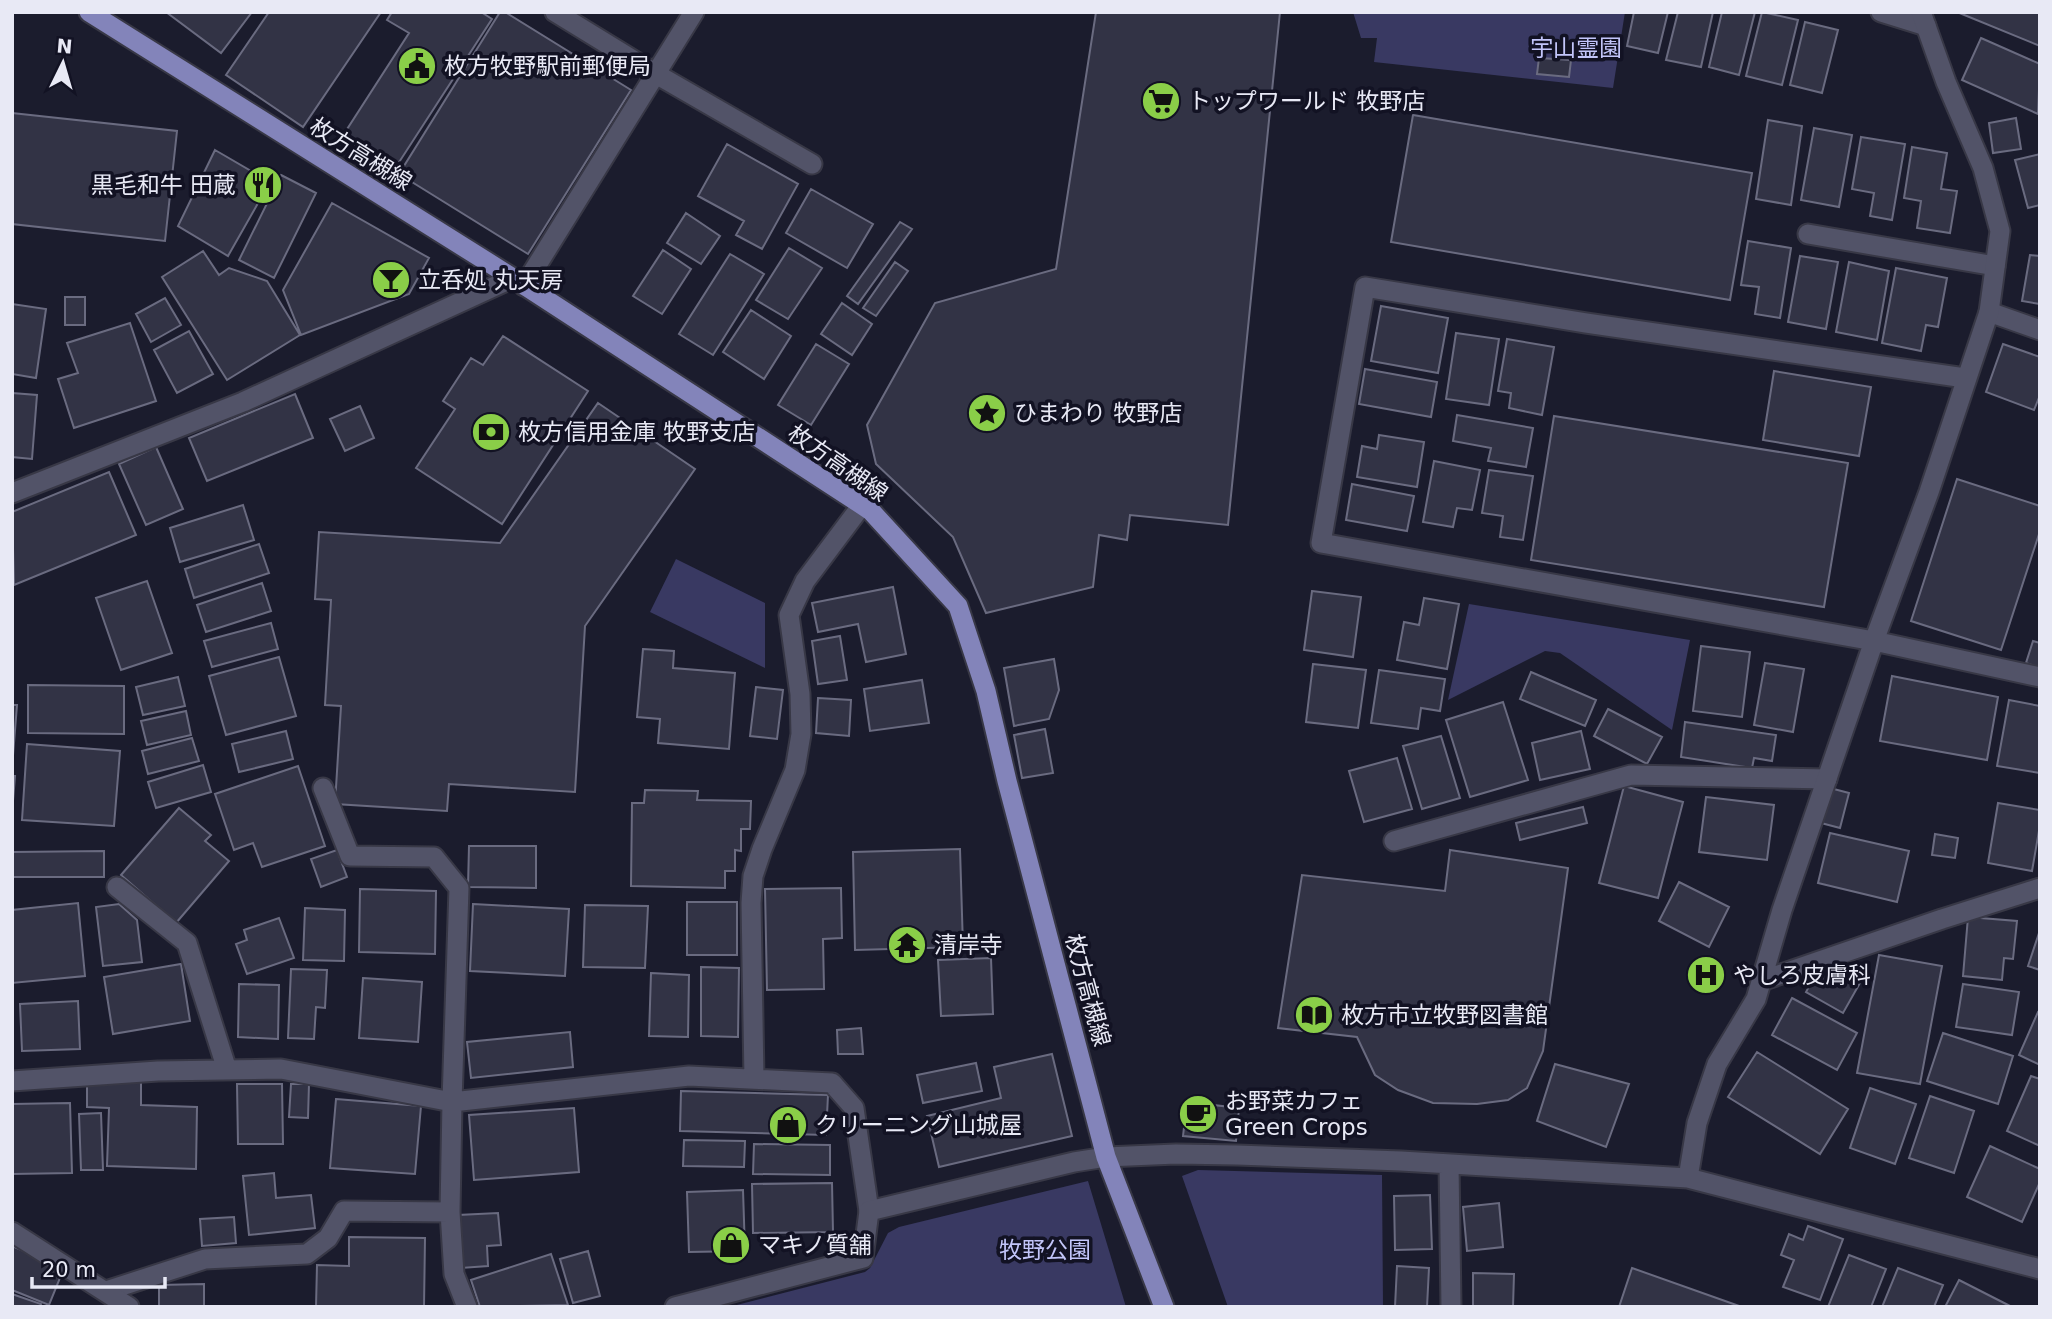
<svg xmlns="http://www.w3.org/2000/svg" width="2052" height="1319" viewBox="0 0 2052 1319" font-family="'DejaVu Sans','Noto Sans JP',sans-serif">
	<rect width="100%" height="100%" fill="#1b1c2d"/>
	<path fill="#393962" d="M1353,12H1625L1613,88L1374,62L1377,38H1361Z
		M676,559L765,603V668L650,612Z
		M1469,604L1690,640L1672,730L1560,653L1545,651L1448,700Z
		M1198,1170L1382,1175L1383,1307H1228L1182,1176Z
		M1088,1181L1126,1307H729L865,1272L870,1268L888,1233L899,1227Z"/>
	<path fill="#323345" stroke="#6a6b80" stroke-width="2" d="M166,12H252L221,53Z
		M269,12H381L303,127L226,75Z
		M392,12H481L492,19L394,170L342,137L409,33L387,20Z
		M500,12H505L631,90L528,254L399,174Z
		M1096,12H1280L1228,525L1130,515L1127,540L1099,535L1093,587L986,613L953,537L876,464L867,425L935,303L1056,269Z
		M1634,12H1668L1658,53L1627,46Z
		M1678,12H1713L1701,67L1666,60Z
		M1722,12H1755L1739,75L1709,67Z
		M1762,12L1798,20L1782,85L1746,76Z
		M1957,12H2040V46Z
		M1805,22L1838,30L1822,93L1790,85Z
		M1981,38L2040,64L2038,114L1962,80Z
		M1539,58L1571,60L1569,77L1537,74Z
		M12,113L177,131L165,241L12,224Z
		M1413,115L1752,173L1730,300L1391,242Z
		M2016,118L2021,149L1993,153L1989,123Z
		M1768,120L1802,126L1791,205L1756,199Z
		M1814,128L1852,135L1839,207L1801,200Z
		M1861,137L1905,144L1892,220L1870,216L1874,193L1852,189Z
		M727,144L798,184L762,249L736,235L744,221L698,196Z
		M1912,147L1947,153L1941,189L1957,191L1950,233L1917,228L1921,201L1904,198Z
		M215,150L270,182L228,256L178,226Z
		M2040,154V205L2028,208L2015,160Z
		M281,175L316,193L274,278L239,260Z
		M811,189L873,224L847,268L786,233Z
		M332,203L429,258L409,294L301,335L283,290Z
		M686,213L720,236L701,264L667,243Z
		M900,222L912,229L858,304L847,296Z
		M1748,241L1791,248L1780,318L1755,314L1759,287L1741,285Z
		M789,248L822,268L788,319L756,300Z
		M663,250L691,269L662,314L633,296Z
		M203,251L219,275L229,268L267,281L300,335L227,380L162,277Z
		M730,254L764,274L713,355L679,334Z
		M2030,255L2040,256V304L2022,301Z
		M1800,256L1838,262L1826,329L1788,322Z
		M895,262L908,271L876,316L863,308Z
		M1849,262L1889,271L1877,340L1836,332Z
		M1896,268L1947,278L1938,327L1926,325L1921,351L1882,343Z
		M65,297H85V325H65Z
		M165,298L181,325L151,342L136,314Z
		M842,303L872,324L852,355L821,334Z
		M12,304L46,309L36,378L12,374Z
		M1381,306L1448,318L1438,373L1371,361Z
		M751,310L791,336L764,379L723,352Z
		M130,323L156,401L74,428L58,379L78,373L67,343Z
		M189,331L213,374L177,393L154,350Z
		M1456,333L1499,339L1489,405L1446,399Z
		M503,336L588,391L502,524L416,468L455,409L443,401L471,358L483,365Z
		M1507,339L1554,347L1542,415L1509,408L1511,393L1498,391Z
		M816,344L849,364L811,425L778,405Z
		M2003,344L2040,357V395L2034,410L1986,392Z
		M1365,369L1437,382L1431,417L1359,404Z
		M1774,371L1871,387L1859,456L1763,440Z
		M12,393L37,395L32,459L12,457Z
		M295,394L313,438L207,481L189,438Z
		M598,403L695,469L585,626L575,792L449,784L447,811L335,804L341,706L325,705L331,600L315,599L319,532L500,543Z
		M360,406L374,438L345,451L330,419Z
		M1457,415L1533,428L1526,467L1488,461L1491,448L1453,441Z
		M1554,416L1848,463L1824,607L1531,560Z
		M1379,435L1424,442L1417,487L1357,477L1362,446L1377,449Z
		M156,447L183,509L146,525L119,464Z
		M1434,461L1480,470L1472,510L1457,508L1453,527L1423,522Z
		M1489,470L1533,476L1523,540L1500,537L1503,516L1482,513Z
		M109,472L136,535L14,585L12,512Z
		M1957,479L2040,506V531L2001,650L1911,621Z
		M1352,484L1414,496L1407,531L1346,520Z
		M243,505L254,540L180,562L170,528Z
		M259,544L269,573L194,598L185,569Z
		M147,581L172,653L121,670L96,598Z
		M262,583L271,611L206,632L197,605Z
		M893,587L906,654L866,662L858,624L818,632L812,603Z
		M1312,591L1361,597L1353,657L1304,650Z
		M1424,598L1459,604L1447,669L1397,660L1404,622L1419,625Z
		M271,623L278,649L212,667L204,641Z
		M840,636L847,680L818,684L812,641Z
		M2033,641L2040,643V668L2026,663Z
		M1701,646L1750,652L1742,717L1693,711Z
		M643,649L674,651L673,668L735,673L729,749L658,743L660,719L637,717Z
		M279,657L296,716L226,735L209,676Z
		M1054,659L1059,690L1049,719L1014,726L1004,668Z
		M1765,663L1804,669L1793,732L1754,725Z
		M1313,664L1366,670L1358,728L1306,722Z
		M1379,670L1445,679L1440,711L1421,708L1418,729L1371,723Z
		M1531,672L1596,700L1585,726L1520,699Z
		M1892,676L1998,697L1987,760L1880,741Z
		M178,677L185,706L143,715L136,687Z
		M922,680L929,723L870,731L864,689Z
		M28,685L124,686V734L28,733Z
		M756,687L783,690L777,739L750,736Z
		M818,698L851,700L849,736L816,733Z
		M2009,700L2040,706V773L1997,766Z
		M1503,702L1528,780L1470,797L1446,720Z
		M12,705H17L12,768Z
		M1608,709L1662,737L1647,764L1594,736Z
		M186,711L191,735L147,745L141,721Z
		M1685,722L1776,735L1772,761L1754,758L1752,768L1681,757Z
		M1045,729L1053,773L1022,778L1014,735Z
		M286,731L293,759L239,772L232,744Z
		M1581,731L1590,769L1540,780L1532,743Z
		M1441,736L1460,798L1422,809L1403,746Z
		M192,738L199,761L148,774L142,751Z
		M27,744L120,751L114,826L22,820Z
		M1397,758L1412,809L1364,822L1349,771Z
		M203,765L211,792L156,808L148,782Z
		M298,766L325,846L262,867L253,843L234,850L215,794Z
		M12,776H15L13,801H12Z
		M1624,786L1683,802L1658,898L1599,883Z
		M1830,788L1849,793L1840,828L1821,823Z
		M645,790L698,791L697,800L751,801L750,829H741V851L735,850V871H725V888L631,886L632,803H644Z
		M1706,797L1774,805L1767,860L1699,852Z
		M1998,803L2040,810V825L2032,871L1988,863Z
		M1583,807L1587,823L1520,840L1516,823Z
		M179,808L211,835L205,841L229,861L176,923L121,875Z
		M1830,833L1909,851L1897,902L1818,883Z
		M1935,834L1958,838L1955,858L1932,855Z
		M469,846H536V888L468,887Z
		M960,849L963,947L855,950L853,852Z
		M337,850L347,877L321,887L311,859Z
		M1450,850L1568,868L1543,1051L1527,1088L1508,1100L1477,1104L1433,1103L1398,1090L1375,1075L1357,1037L1278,1028L1302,875L1445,891Z
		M104,851V877H12V852Z
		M1679,882L1729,907L1709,947L1659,921Z
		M841,888L842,938L823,939L824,989L767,990L765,889Z
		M360,889L436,891L435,954L359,952Z
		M687,902H737V955H687Z
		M78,903L85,976L12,983V910Z
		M119,904L137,920L142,962L103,966L96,907Z
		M473,904L569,909L565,976L470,971Z
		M585,905L648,906L645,968L583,967Z
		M305,908L345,910L344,961L303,960Z
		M1968,917L2017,921L2013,959L2004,958L2002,980L1963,976Z
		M279,918L294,958L247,974L236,944L247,940L244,930Z
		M2040,930V970L2028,966Z
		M1879,955L1942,966L1920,1084L1857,1073Z
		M991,958L993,1014L941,1016L938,960Z
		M1842,960L1865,974L1843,1013L1806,992L1818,970L1832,978Z
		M181,964L190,1021L113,1034L104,977Z
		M701,967L739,968L738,1037L701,1036Z
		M291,969L327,970L325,1008L316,1007L314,1039L288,1038Z
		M651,973L689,975L688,1037L649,1036Z
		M363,978L422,982L418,1042L359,1038Z
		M239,984L279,985L278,1039L238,1037Z
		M1963,984L2019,992L2012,1035L1956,1027Z
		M1792,998L1857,1033L1837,1070L1772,1035Z
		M78,1001L80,1049L22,1051L20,1004Z
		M2038,1012L2040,1013V1065L2019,1055Z
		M861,1028L863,1054H838L837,1030Z
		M570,1032L573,1067L471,1078L467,1042Z
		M1943,1033L2013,1056L1998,1104L1927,1081Z
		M1757,1052L1848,1109L1820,1154L1728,1097Z
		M1052,1054L1072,1136L939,1167L927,1116L1001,1098L994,1067Z
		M976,1063L982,1091L923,1103L917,1075Z
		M1555,1064L1629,1084L1606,1147L1537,1121Z
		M2031,1076L2040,1079V1146L2007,1131Z
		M87,1081L141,1082V1105L197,1107L196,1169L107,1166L109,1108L87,1107Z
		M237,1084H282L283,1144H238Z
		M291,1084H309L308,1118L289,1117Z
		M1870,1088L1916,1104L1895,1164L1850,1148Z
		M681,1091L828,1095L826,1135L680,1131Z
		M1930,1096L1974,1111L1954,1173L1909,1158Z
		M336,1099L421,1106L415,1174L330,1168Z
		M1187,1102L1239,1108L1236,1141L1183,1136Z
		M70,1103L72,1173L12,1174V1104Z
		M574,1108L579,1172L474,1180L469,1115Z
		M101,1113L103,1170H81L79,1114Z
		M684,1140L745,1141L744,1167L683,1166Z
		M754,1144L830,1145V1175L753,1174Z
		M1990,1146L2040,1169V1182L2022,1222L1967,1197Z
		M274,1173L276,1198L311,1195L315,1228L249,1235L243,1176Z
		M832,1183L833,1232L753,1233L752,1184Z
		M743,1190L745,1251L689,1252L687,1192Z
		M1430,1195L1432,1249L1395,1250L1394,1196Z
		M1499,1203L1503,1247L1467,1251L1463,1207Z
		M498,1213L501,1245L487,1246L488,1266L461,1268L458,1215Z
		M234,1217L236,1243L202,1246L200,1219Z
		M1808,1226L1843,1239L1820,1300L1783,1287L1794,1260L1781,1255L1789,1234L1803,1240Z
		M349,1237L425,1238L424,1307H316L317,1265L349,1266Z
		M12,1246L64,1268L49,1305L12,1290Z
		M588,1251L600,1296L573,1303L560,1259Z
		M551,1254L568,1305L480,1307L471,1280Z
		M1849,1255L1886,1269L1871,1307H1828Z
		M1397,1266L1429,1268L1427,1307H1395Z
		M1632,1268L1742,1307H1619Z
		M1898,1268L1943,1285L1934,1307H1882Z
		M1473,1273L1514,1274L1513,1307H1473Z
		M1959,1280L2012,1307H1945Z
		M204,1284V1307H159V1285Z
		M12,1294L41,1304L40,1307H12Z"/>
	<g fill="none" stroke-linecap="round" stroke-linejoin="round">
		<g stroke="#383846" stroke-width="23">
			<path id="service" d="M555,12L656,74L812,164
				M1881,12L1926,26
				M1808,234L1995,266
				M524,286L694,12
				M1989,312L2040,330
				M323,788L350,856L434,857L459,888L452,1102L450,1212L454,1274L467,1307
				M1394,841L1631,775L1827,779
				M117,887L187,943L227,1070
				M754,1079L751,903L753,876L762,849L795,770L801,734L800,694L789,615L805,581L862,505
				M12,1081L158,1071L281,1069L452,1102L689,1076L832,1083L854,1108L869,1211
				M106,1291L205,1259L307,1254L328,1238L344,1211L450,1212"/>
		</g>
		<g stroke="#383846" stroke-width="23">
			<path id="minor" d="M1965,378L1586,323L1365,287L1321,543L1874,641L2040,677
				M12,493L243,402L513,278
				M1761,981L1942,919L2040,888
				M1449,1164L1451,1307
				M1688,1178L1697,1123L1717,1064L1756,999L1782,910L1874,641L1929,492L1989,312L2000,231L1983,168L1946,82L1921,12
				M12,1232L129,1307
				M675,1307L863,1258L869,1211L1074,1162L1106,1157L1176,1154L1237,1155L1401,1161L1688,1178L2040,1269"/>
		</g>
		<g stroke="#383846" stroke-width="23">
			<path id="primary" d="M89,12L513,278L862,505L871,511L958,606L986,691L1007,781L1106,1157L1164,1307"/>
		</g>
		<use href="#service" stroke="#525368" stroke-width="19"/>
		<use href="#minor" stroke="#525368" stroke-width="19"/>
		<use href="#primary" stroke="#8384ba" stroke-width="19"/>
	</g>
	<defs>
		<g id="civic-disc" transform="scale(2.0125)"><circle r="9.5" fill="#8ace48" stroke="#121223"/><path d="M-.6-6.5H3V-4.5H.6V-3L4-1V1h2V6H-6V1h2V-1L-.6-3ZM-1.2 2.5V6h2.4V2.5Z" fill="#111"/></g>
		<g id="supermarket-disc" transform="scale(2.0125)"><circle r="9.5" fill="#8ace48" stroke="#121223"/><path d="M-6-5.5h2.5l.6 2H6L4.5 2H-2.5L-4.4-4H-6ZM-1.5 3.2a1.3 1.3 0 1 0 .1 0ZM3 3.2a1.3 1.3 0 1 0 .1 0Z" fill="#111"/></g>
		<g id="restaurant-disc" transform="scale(2.0125)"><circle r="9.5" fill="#8ace48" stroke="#121223"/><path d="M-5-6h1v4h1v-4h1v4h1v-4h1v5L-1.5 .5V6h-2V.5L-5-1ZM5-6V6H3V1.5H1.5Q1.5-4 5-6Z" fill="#111"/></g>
		<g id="bar-disc" transform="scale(2.0125)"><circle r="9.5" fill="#8ace48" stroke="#121223"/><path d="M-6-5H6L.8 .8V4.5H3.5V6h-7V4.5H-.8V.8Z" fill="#111"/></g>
		<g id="sight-disc" transform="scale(2.0125)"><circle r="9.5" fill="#8ace48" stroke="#121223"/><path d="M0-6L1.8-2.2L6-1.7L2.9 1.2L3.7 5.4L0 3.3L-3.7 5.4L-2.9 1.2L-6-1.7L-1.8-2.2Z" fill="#111"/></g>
		<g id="bank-disc" transform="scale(2.0125)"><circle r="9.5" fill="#8ace48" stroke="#121223"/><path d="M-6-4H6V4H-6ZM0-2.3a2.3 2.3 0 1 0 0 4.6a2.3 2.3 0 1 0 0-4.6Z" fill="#111"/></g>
		<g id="temple-disc" transform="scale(2.0125)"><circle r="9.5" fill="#8ace48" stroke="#121223"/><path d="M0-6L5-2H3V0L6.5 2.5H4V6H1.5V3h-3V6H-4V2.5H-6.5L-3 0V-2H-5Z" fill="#111"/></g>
		<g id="hospital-disc" transform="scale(2.0125)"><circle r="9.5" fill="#8ace48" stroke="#121223"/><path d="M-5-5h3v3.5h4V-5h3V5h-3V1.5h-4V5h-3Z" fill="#111"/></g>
		<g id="library-disc" transform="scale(2.0125)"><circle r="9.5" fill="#8ace48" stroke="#121223"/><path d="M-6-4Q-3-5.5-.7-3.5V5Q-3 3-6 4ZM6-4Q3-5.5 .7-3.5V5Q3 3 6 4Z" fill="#111"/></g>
		<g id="cafe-disc" transform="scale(2.0125)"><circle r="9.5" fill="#8ace48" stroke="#121223"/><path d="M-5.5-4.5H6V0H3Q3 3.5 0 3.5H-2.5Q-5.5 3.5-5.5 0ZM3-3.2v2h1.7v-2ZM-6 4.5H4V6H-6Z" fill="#111"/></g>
		<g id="shop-disc" transform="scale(2.0125)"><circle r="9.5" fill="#8ace48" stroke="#121223"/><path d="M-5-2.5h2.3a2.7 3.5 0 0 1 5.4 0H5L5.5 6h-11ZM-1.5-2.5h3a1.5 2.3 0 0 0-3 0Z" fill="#111"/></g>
	</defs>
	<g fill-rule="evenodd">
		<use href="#civic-disc" x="417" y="66"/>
		<use href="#supermarket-disc" x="1161" y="101"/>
		<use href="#restaurant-disc" x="263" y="185"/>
		<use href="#bar-disc" x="391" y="280"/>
		<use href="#sight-disc" x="987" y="413"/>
		<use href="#bank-disc" x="491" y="432"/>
		<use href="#temple-disc" x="907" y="945"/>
		<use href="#hospital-disc" x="1706" y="975"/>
		<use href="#library-disc" x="1314" y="1015"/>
		<use href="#cafe-disc" x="1198" y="1114"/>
		<use href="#shop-disc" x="788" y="1125"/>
		<use href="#shop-disc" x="731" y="1245"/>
	</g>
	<g text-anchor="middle" stroke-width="7" stroke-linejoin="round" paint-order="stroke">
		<g font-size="23" fill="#c2c5f9" stroke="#121223">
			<text x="1576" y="56">宇山霊園</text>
			<text x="1045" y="1258">牧野公園</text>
		</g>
		<g font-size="23" fill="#e8e9f5" stroke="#121223" text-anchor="start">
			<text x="444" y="74">枚方牧野駅前郵便局</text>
			<text x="1188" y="109">トップワールド 牧野店</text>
			<text x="236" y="193" text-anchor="end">黒毛和牛 田蔵</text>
			<text x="418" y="288">立呑処 丸天房</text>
			<text x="1014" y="421">ひまわり 牧野店</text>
			<text x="518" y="440">枚方信用金庫 牧野支店</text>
			<text x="934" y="953">清岸寺</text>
			<text x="1733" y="983">やしろ皮膚科</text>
			<text x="1341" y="1023">枚方市立牧野図書館</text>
			<text x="1225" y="1109">お野菜カフェ<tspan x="1225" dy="26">Green Crops</tspan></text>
			<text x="815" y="1133">クリーニング山城屋</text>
			<text x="758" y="1253">マキノ質舗</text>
		</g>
		<g font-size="23" fill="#e8e9f5" stroke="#121223">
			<text transform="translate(361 154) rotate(32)" y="8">枚方高槻線</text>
			<text transform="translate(838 463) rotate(35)" y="8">枚方高槻線</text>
			<text transform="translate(1088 990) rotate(75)" y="8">枚方高槻線</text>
		</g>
	</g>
	<rect width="2052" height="1319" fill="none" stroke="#e8e9f5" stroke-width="28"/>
	<g transform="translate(63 63) rotate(5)" stroke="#121223" stroke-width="5" paint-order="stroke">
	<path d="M0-5L12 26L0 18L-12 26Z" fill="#e8e9f5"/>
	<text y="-10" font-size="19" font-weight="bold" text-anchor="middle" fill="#e8e9f5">N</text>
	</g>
	<path d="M32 1277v10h133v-10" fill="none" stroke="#e8e9f5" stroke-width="3.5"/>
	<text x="42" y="1277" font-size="21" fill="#e8e9f5" stroke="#121223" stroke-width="5" paint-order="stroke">20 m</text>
</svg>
